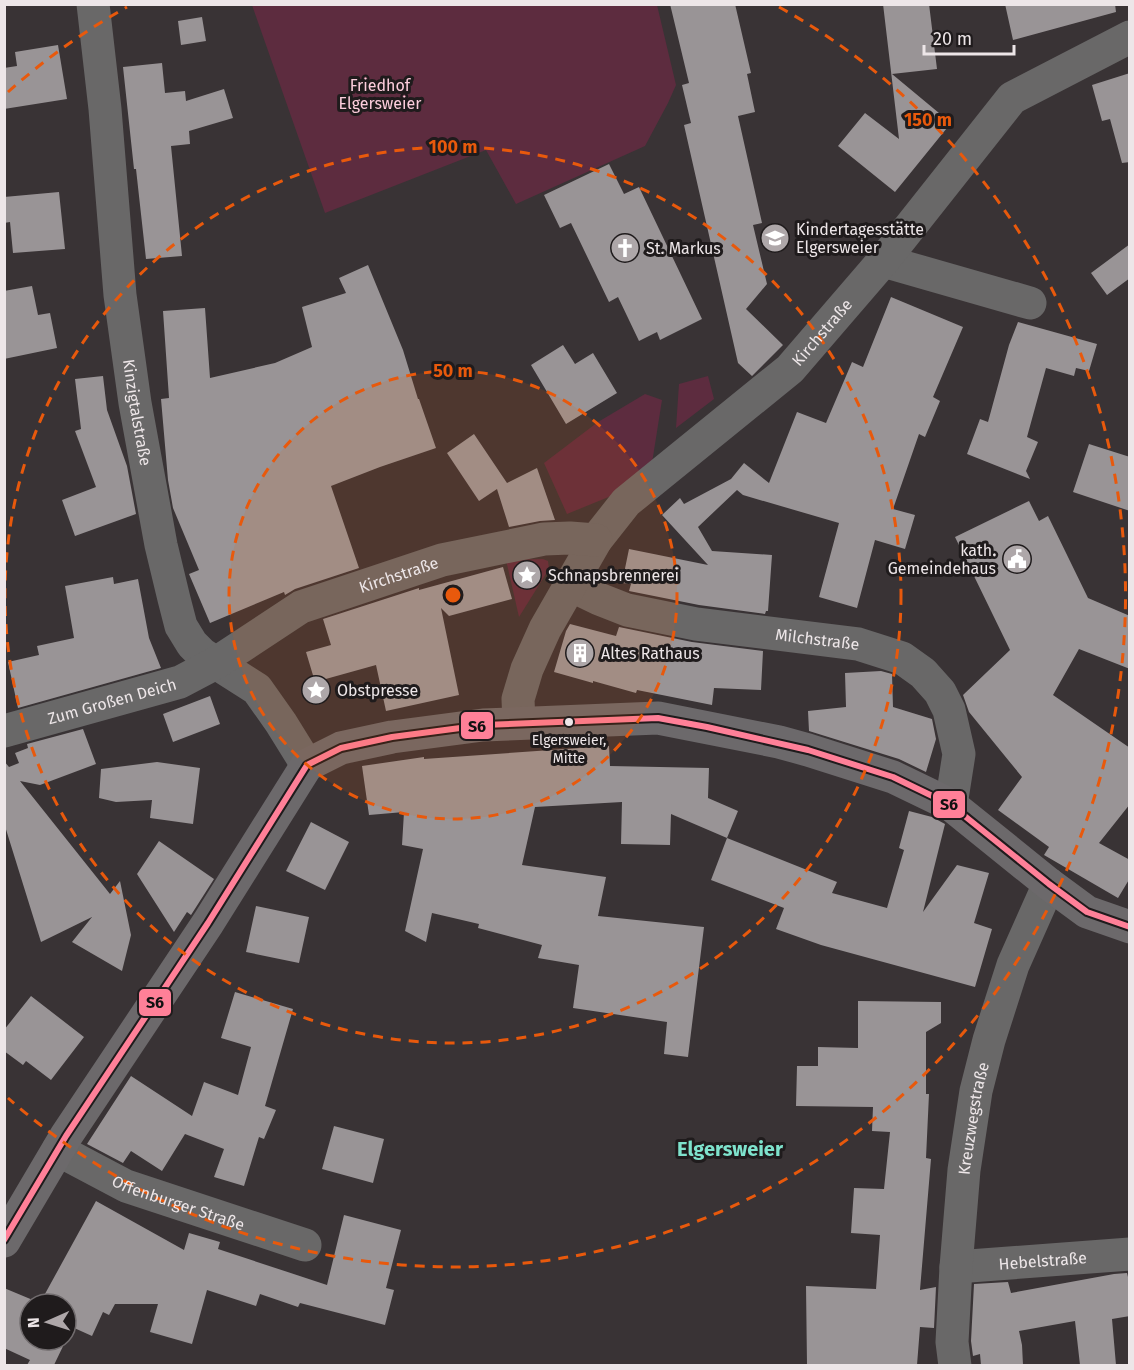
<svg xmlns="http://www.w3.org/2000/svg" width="1134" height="1370" viewBox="0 0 1134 1370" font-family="'Fira Sans',sans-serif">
	<rect width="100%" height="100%" fill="#393335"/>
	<path fill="#5d2c3f" d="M252,5H657L676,85L668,103L645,146L516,204L486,150L325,213Z
		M708,376L714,399L676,428L679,384Z
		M645,394L662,400L652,463L611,496L567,514L544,463L598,422Z
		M543,559L548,561L549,569L519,617L506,560Z"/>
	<path fill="#999496" d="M670,4H735L751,73L747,74L755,112L738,116L762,223L753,225L767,284L746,309L783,345L752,376L738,363L684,125L691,123L682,85L689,83Z
		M883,4H929L937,69L892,74L951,123L895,192L838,146L865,113L899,139Z
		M1005,4H1115L1116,12L1013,40Z
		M202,17L206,41L181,45L178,21Z
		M58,45L67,99L4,109V68L17,66L15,52Z
		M162,63L165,93L185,91L186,101L224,89L233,118L189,131L190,144L171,146L182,256L146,259L136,169H134L123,67Z
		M1130,73V162L1122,163L1110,119L1102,121L1092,85Z
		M609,164L624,194L639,187L702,319L660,340L657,332L639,341L618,297L609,302L571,223L560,228L544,195Z
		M59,192L65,249L13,253L10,222L4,223V197Z
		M1130,244V278L1107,295L1091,273Z
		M368,265L403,350L418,399H419L436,448L380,467L331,486L359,568L295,589L285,595L284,592L210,623L189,574L199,570L173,508L168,480L161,399L169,398L163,311L205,308L210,378L275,363L312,347L302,307L346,293L339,278Z
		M32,286L38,315L50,313L57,348L4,359V291Z
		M891,297L963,327L933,397L940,401L925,437L919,434L893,509L915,515L905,549L875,540L857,608L819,597L839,523L743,495L737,490L698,527L712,551L772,555L768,611H766L765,614L699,605L629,591L631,584L622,583L629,549L708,565L662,515L680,498L684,504L731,479L744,463L769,483L797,412L826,423L852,362L863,367Z
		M1018,322L1097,344L1089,371L1076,368L1074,376L1046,368L1027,437L1038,442L1026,471L1030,479L967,454L980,419L988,422L1009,345Z
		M563,345L575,364L593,353L617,393L566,424L531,365Z
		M103,376L107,410L127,466L136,514L75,536L62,500L96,487L75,431L81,429L75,379Z
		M474,434L507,483L537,468L555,520L540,521L509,527L497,489L479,501L447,453Z
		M1089,444L1130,457V511L1073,492Z
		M1029,501L1039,521L1048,516L1088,598L1130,616V669L1079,649L1053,695L1130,748V804L1099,843L1130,860V878L1118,898L1044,855L1049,847L998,810L1022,777L969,712L963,695L1010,650L955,537Z
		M503,567L512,599L449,616L441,608L459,695L386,711L376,665L315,682L306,652L331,645L323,619L419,588V590Z
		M113,577L114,584L138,579L149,638L161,668L18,708L8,662L39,655L37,646L74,638L65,586Z
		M570,624L616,636L619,627L692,642L763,651L761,690L714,688L712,705L637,690L636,693L593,681V683L554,672L566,631Z
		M881,671L892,674L893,707L932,719L936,739L926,772L899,759L809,731L808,711L846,707L845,673Z
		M210,696L220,724L173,742L163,714Z
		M83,729L96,764L40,785L20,781L110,894L120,881L131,935L122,971L72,942L92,917L41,942L4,823V761L9,767L19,763L15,753L28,748L27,744Z
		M609,746L610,766L709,768L708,798L738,811L727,838L671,814L670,845L621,844L622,802L535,807L522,865L606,877L598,916L704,927L688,1057L664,1054L667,1022L573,1008L579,965L538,958L542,945L478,928L479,924L432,913L426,942L405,931L423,849L402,845L404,812L369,815L362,766L424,757V759Z
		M157,762L200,768L193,824L150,818L152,800L116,802L99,798L101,769Z
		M909,811L932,817L945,824L923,912L957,865L989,873L974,923L992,929L975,987L821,945L776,929L784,908L711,880L727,838L837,882L832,893L887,908L904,850L899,848Z
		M311,822L349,842L325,890L286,871Z
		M159,841L214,879L191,915L187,912L174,932L137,874Z
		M256,906L309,917L299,963L246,952Z
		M235,992L293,1009L265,1106L276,1110L264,1139L259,1137L244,1186L214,1177L224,1149L185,1134L162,1171L131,1151L123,1163L87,1144L131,1076L192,1116L204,1082L238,1095L251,1047L221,1038Z
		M31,996L84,1037L51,1080L26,1061L23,1065L4,1051V1030Z
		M858,1001L941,1002V1023L926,1032V1094H929L926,1158L931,1159L920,1290L936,1287L934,1328L920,1327L917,1365H807L806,1286L876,1289L880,1235L851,1233L854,1188L884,1189L890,1132L872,1131L873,1107L796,1106L797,1066H818V1047L858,1048Z
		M334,1126L384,1139L373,1183L322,1169Z
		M96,1201L184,1250L189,1233L220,1242L218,1249L327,1285L344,1215L401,1230L386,1288L394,1290L385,1325L300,1303L298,1307L260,1294L256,1306L207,1290L192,1344L150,1332L158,1304H115L109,1315L103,1312L92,1336L72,1327L66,1339V1304H30V1340H66L54,1365H27L30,1360L4,1348V1288L40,1303Z
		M1127,1273L1130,1285V1316L1112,1319L1116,1365H1080L1075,1321L1019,1331L1022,1345L1023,1365H981L980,1354L973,1356L971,1341L974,1284L1008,1282L1011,1293L1114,1274Z"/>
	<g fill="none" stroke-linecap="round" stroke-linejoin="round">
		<g stroke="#696868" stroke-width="33">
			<path id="s1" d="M93,4L105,109L120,295L135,403L161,545L174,599L181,626L192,644L202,654L257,689L281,723L307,765"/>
			<path d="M883,261L1030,303"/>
			<path id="s2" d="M570,585L599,599L627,610L696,624L858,644L902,658L923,673L940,692L949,710L959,754L951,805"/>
			<path id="s3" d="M519,723L518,699L527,669L545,629L596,540L626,502L790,369L883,261L1012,98L1130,37"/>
			<path id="s4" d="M4,731L180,682L216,663L301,607L442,560L544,539L570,538L596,540"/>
			<path id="s5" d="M58,1150L126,1186L305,1245"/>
			<path id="s6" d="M956,1267L1130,1254"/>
			<path id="s7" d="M955,1366L952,1342L956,1267L964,1170L976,1091L989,1040L1013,965L1049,884"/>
		</g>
		<path stroke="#6c696b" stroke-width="33" d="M4,1241L66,1136L208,923L307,765L341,748L392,737L483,725L658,718L779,742L808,750L893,777L951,805L1049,884L1087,912L1130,927"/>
		<g stroke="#1f1b1c" stroke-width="10">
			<path id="bus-1" d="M307,765L341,748L392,737L483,725L658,718L707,727L808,750L893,777L951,805L1049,884L1087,912L1130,927
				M4,1240L66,1136L208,923L307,765"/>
		</g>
		<use href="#bus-1" stroke="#ff8098" stroke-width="6"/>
	</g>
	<circle cx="453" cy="595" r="224" fill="#e8590c" fill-opacity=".12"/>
	<g fill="none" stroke="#e8590c" stroke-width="3" stroke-dasharray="10 8">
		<circle cx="453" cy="595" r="224"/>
		<circle cx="453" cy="595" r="448"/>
		<path d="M8 92A672 672 0 0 1 127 7M779 7A672 672 0 1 1 8 1098"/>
	</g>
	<defs>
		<g id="school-disc" transform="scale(1.5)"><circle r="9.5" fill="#aea7a9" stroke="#1f1b1c"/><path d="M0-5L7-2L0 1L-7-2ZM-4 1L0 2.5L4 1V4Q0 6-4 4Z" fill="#fff"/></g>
		<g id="church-disc" transform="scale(1.5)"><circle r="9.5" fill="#aea7a9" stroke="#1f1b1c"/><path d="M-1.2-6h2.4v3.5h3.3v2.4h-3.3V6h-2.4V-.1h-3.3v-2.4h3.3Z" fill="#fff"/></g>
		<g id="civic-disc" transform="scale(1.5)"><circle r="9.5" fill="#aea7a9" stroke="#1f1b1c"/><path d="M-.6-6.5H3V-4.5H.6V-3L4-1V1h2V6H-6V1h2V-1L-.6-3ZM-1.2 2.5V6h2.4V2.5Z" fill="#fff"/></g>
		<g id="sight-disc" transform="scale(1.5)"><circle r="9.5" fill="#aea7a9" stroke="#1f1b1c"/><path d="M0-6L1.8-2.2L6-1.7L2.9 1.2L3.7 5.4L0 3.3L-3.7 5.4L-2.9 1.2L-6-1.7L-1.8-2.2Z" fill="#fff"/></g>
		<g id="building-disc" transform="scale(1.5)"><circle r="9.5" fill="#aea7a9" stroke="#1f1b1c"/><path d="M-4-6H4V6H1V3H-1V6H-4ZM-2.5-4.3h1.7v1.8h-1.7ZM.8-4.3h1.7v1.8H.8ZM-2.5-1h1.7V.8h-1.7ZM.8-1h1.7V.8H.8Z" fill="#fff"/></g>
	</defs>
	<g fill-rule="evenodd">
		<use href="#school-disc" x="775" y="238"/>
		<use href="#church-disc" x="625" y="248"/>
		<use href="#civic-disc" x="1017" y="559"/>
		<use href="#sight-disc" x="527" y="575"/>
		<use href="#building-disc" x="580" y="653"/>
		<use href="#sight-disc" x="316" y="690"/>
	</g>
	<circle fill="#ede6e8" stroke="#1f1b1c" stroke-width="2" cx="569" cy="722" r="5"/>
	<g text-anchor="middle" stroke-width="6" stroke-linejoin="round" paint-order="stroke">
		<g font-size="14" fill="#ede6e8" stroke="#1f1b1c">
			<text x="569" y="745">Elgersweier,<tspan x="569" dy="18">Mitte</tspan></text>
		</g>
		<g font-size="16" fill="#fdcddc" stroke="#1f1b1c">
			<text x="380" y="91">Friedhof<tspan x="380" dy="18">Elgersweier</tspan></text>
		</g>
		<g font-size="16" fill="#ede6e8" stroke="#1f1b1c" text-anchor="start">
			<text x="796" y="235">Kindertagesstätte<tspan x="796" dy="18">Elgersweier</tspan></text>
			<text x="646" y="254">St. Markus</text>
			<text x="996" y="556" text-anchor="end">kath.<tspan x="996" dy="18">Gemeindehaus</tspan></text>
			<text x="548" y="581">Schnapsbrennerei</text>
			<text x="601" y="659">Altes Rathaus</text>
			<text x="337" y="696">Obstpresse</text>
		</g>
		<g font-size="16" fill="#ede6e8" stroke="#1f1b1c">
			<text dy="6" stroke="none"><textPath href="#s3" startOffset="510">Kirchstraße</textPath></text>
			<text dy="6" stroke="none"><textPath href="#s1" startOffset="411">Kinzigtalstraße</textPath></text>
			<text dy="6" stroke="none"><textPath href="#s4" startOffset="428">Kirchstraße</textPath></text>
			<text dy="6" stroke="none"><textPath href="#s2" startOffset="255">Milchstraße</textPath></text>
			<text dy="6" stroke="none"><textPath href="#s4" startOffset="112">Zum Großen Deich</textPath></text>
			<text dy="6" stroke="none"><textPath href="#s7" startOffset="249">Kreuzwegstraße</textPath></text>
			<text dy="6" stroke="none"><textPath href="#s5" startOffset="132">Offenburger Straße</textPath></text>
			<text dy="6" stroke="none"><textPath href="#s6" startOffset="87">Hebelstraße</textPath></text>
		</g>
		<g font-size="20" font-weight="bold" fill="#7ee2cc" stroke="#1f1b1c">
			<text x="730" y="1156">Elgersweier</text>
		</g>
	</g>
	<circle cx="453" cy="595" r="9" fill="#e8590c" stroke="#1f1b1c" stroke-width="3"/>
	<g font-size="18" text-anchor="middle" font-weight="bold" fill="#e8590c" stroke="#1f1b1c" stroke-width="6" stroke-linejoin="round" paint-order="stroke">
		<text x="928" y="126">150 m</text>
		<text x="453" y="153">100 m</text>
		<text x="453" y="377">50 m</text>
	</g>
	<g stroke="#1f1b1c" stroke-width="2">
		<rect x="460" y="711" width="34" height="29" rx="6" fill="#ff8098"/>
		<rect x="932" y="790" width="34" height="29" rx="6" fill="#ff8098"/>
		<rect x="138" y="988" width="34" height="29" rx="6" fill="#ff8098"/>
	</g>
	<g font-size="16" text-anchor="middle" font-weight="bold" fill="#111">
		<text x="477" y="732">S6</text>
		<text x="949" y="810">S6</text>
		<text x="155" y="1008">S6</text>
	</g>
	<rect width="1134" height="1370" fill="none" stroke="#ede6e8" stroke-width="12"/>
	<g transform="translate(48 1322) rotate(267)"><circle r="28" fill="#1f1b1c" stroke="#716c6e" stroke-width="1.5"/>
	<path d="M0-4.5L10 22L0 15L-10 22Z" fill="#aea7a9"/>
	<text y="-9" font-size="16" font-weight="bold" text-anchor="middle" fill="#ede6e8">N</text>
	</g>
	<path d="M924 45v9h90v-9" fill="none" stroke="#ede6e8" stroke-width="3"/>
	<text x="933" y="45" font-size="18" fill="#ede6e8" stroke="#1f1b1c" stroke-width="4.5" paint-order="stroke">20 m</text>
</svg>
